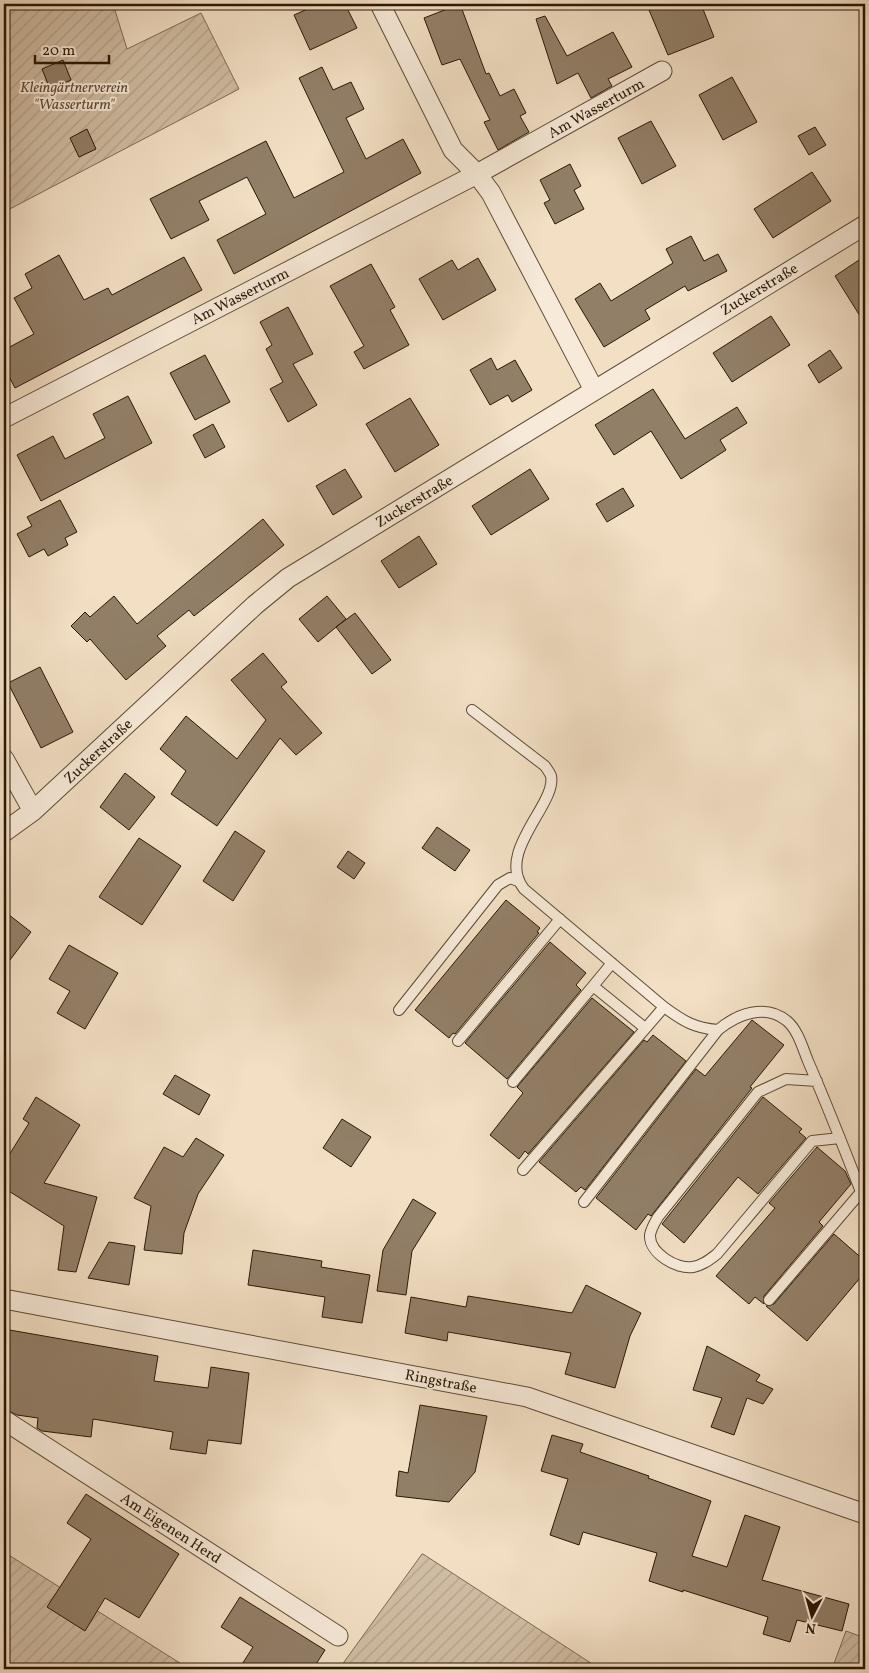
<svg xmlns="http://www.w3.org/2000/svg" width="869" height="1673" viewBox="0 0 869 1673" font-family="Vollkorn,serif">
	<defs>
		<pattern id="garden-furrows" width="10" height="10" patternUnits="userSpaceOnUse" patternTransform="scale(1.25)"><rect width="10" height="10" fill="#d0bda3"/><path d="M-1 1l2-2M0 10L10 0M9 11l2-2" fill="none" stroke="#b3a28b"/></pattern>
	</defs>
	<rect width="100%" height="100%" fill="#f2dfc4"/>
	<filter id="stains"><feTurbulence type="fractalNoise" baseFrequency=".004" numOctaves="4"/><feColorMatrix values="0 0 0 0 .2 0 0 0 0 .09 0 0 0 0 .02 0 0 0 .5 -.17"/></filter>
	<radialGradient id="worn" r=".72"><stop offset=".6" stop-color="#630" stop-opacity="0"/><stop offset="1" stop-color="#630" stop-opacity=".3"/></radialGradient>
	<path fill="url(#garden-furrows)" stroke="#7e6a54" d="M4,4H113L127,49L201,13L239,89L4,212Z
		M4,1552L183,1665L180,1669H4Z
		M422,1554H423L600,1669H339Z
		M846,1631L865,1638V1669H832Z"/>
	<path fill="#927f68" stroke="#2b1804" d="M319,4H345L357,28L310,50L294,15Z
		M460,4L486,74L489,73L500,96L514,89L526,113L520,116L529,132L498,150L484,122L490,120L460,59L442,65L424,18Z
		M665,4H701L714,37L668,55L649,10Z
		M545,16L567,56L613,32L632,67L608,79L612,86L591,98L578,73L557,84L536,19Z
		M63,60L71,80L50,89L42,69Z
		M322,67L333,90L351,82L364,109L346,118L366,159L403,139L421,173L234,274L217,240L266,214L247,177L199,201L209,220L171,239L150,199L266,141L294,198L344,172L299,78Z
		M732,77L757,122L723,140L699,95Z
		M651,121L676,166L642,184L618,138Z
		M815,127L826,145L809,155L798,136Z
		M87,129L96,149L79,157L70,138Z
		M570,164L581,186L574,190L584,209L555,224L544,203L550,200L540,180Z
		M812,172L831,201L773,238L754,209Z
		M691,236L704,261L718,254L727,271L688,291L685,286L645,310L650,319L604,347L575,299L600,283L611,301L673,263L666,249Z
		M59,255L84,300L108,288L112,295L184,257L202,290L15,388L4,367V350L34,334L14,298L32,288L25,274Z
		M865,256V324L835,276Z
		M478,258L496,290L443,320L419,279L452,260L458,270Z
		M371,264L395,307L390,310L409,345L364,369L354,352L364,346L330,286Z
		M288,307L313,354L293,364L317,405L288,422L270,389L283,382L266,349L272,345L260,322Z
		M771,316L790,345L732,382L713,353Z
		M830,350L842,368L819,383L808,365Z
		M205,355L230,402L195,420L170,373Z
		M491,358L497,370L515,360L532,390L512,402L508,395L490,405L470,370Z
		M653,389L685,439L737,407L747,423L720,440L726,450L681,479L651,431L614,455L595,425Z
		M128,396L152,443L41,501L17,455L53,436L65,459L105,438L93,414Z
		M410,398L439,445L395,472L366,424Z
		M213,424L225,447L205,458L193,435Z
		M345,469L362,497L333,515L316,486Z
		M530,469L549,499L491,535L472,506Z
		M623,488L634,506L607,522L596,504Z
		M60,500L77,532L65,538L68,545L48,556L44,549L29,557L17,534L32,526L27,517Z
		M263,519L284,545L194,616L189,610L157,636L166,646L126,680L90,639L87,642L71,626L85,612L90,617L114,596L137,624Z
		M419,536L437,564L399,588L381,561Z
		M327,596L346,619L318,642L299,619Z
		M355,613L391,660L372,674L336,627Z
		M263,653L287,682L281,687L322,733L296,755L280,738L217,826L171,794L186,771L160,749L186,716L237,759L266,720L231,680Z
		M40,667L73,732L41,748L8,683Z
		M125,773L155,797L129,830L100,807Z
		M437,827L470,850L455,871L422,848Z
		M235,831L265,851L233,901L203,881Z
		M139,838L181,866L142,925L99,897Z
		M348,851L365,863L354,879L337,867Z
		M506,900L540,928L537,932L539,933L455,1034L453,1033L449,1038L415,1010Z
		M4,911L31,932L4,968Z
		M550,942L586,973L576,985L581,990L507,1079L465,1043Z
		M69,945L118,973L85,1029L57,1013L70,991L49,979Z
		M592,998L634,1032L528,1154L525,1151L519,1159L490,1135L523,1093L517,1087Z
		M752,1020L784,1045L750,1087L752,1088L651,1216L648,1214L636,1230L596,1198L696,1069L705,1076Z
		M653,1035L686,1061L585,1190L581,1187L576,1192L539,1162L644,1040L647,1042Z
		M175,1075L210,1095L199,1115L163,1094Z
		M36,1097L80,1125L44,1183L97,1197L76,1272L58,1270L64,1226L4,1188V1163L29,1123L23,1119Z
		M763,1097L802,1129L799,1132L806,1138L758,1194L738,1177L684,1243L662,1224Z
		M342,1119L371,1137L351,1167L323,1148Z
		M196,1138L224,1155L198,1194L184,1233L182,1254L144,1250L151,1206L134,1198L164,1147L183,1157Z
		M817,1147L845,1171L851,1184L819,1222L823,1226L764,1296V1304L755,1297L749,1304L716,1276L775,1208L769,1203Z
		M413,1199L436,1213L412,1251L406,1295L377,1291L383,1250Z
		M834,1234L865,1261V1272L807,1341L766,1306L774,1304Z
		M109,1242L135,1246L129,1285L88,1278Z
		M253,1250L322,1261L321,1267L370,1275L362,1323L322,1317L325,1297L248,1285Z
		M586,1285L641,1313L630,1336L615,1388L565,1374L571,1353L448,1332L447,1341L405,1333L411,1297L466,1307L468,1296L572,1313Z
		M4,1329L158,1356L154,1381L208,1388L211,1367L249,1373L241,1444L208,1440L206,1454L170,1449L173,1432L93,1419L91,1437L42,1431L37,1428L38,1418L17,1415L4,1409L9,1368L4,1367Z
		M707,1346L760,1375L756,1381L773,1389L763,1404L747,1398L734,1435L711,1427L722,1398L693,1390Z
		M420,1405L487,1416L475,1472L449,1502L396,1496L399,1471L408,1473Z
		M552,1435L583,1444L580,1452L649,1476L648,1478L711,1501L692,1556L727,1567L745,1515L780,1527L762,1580L849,1604L842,1631L797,1620L790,1642L763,1634L768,1617L683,1590V1592L649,1581L657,1553L583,1532L579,1545L550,1535L568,1479L541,1471Z
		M86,1494L179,1554L139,1618L105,1598L85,1631L47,1607L91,1539L67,1523Z
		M240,1597L325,1650L313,1669H239L253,1647L221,1627Z"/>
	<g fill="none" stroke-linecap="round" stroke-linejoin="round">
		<g stroke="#5d4a34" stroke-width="12">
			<path id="service" d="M472,710L545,766C547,769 550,773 551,776C557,804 495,852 524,889L664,1007
				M593,986L612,963
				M399,1010L498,885L510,878L518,881
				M458,1041L560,919
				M817,1081L786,1079L758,1092L658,1217C655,1222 651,1229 650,1235C649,1253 677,1270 693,1267C703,1265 709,1260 717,1254L812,1141L840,1138
				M513,1082L593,986L645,1028
				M523,1170L664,1007C683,1021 694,1028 718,1030
				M584,1202L718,1030C737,1014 766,1003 787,1021C798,1030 803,1049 808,1061C827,1105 844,1148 861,1192L865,1187
				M769,1300L861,1192L865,1204"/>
		</g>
		<g stroke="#5d4a34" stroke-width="21">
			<path id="minor" d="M380,4L453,150L477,174L491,193L594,390
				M4,418L477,174L662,71
				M4,759L33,811
				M4,832L33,811L255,605L288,578L865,225
				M4,1299L527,1397L865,1514
				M4,1420L338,1636"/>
		</g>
		<use href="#service" stroke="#f7ead9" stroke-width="10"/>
		<use href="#minor" stroke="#f7ead9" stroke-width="19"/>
	</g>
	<g text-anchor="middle" stroke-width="4" stroke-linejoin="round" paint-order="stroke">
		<g font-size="15" font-style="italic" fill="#5d4a34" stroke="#f7ead9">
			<text x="74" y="92">Kleingärtnerverein<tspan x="74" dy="17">"Wasserturm"</tspan></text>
		</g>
		<g font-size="15" fill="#2b1804" stroke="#f7ead9">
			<text transform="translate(596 108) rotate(-29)" y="5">Am Wasserturm</text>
			<text transform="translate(759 289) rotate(-31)" y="5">Zuckerstraße</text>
			<text transform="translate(240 296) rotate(-27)" y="5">Am Wasserturm</text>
			<text transform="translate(414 501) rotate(-31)" y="5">Zuckerstraße</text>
			<text transform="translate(98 751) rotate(-43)" y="5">Zuckerstraße</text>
			<text transform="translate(441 1381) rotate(11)" y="5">Ringstraße</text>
			<text transform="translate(171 1528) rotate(33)" y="5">Am Eigenen Herd</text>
		</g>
	</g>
	<rect width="869" height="1673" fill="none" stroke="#f2dfc4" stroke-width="20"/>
	<rect x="5" y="5" width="859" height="1663" fill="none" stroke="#2b1804" stroke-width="2.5"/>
	<rect x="10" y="10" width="849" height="1653" fill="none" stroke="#2b1804"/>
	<g transform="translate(812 1616) rotate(186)" stroke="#f7ead9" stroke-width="4" paint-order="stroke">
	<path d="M0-4L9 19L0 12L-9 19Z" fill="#2b1804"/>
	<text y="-8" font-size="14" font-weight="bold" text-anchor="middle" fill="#2b1804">N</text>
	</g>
	<path d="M35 55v8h74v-8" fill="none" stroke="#2b1804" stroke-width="2.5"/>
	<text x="42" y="55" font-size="15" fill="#2b1804" stroke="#f7ead9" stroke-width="4" paint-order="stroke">20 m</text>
	<rect width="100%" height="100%" filter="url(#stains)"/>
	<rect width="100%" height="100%" fill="url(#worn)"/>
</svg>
